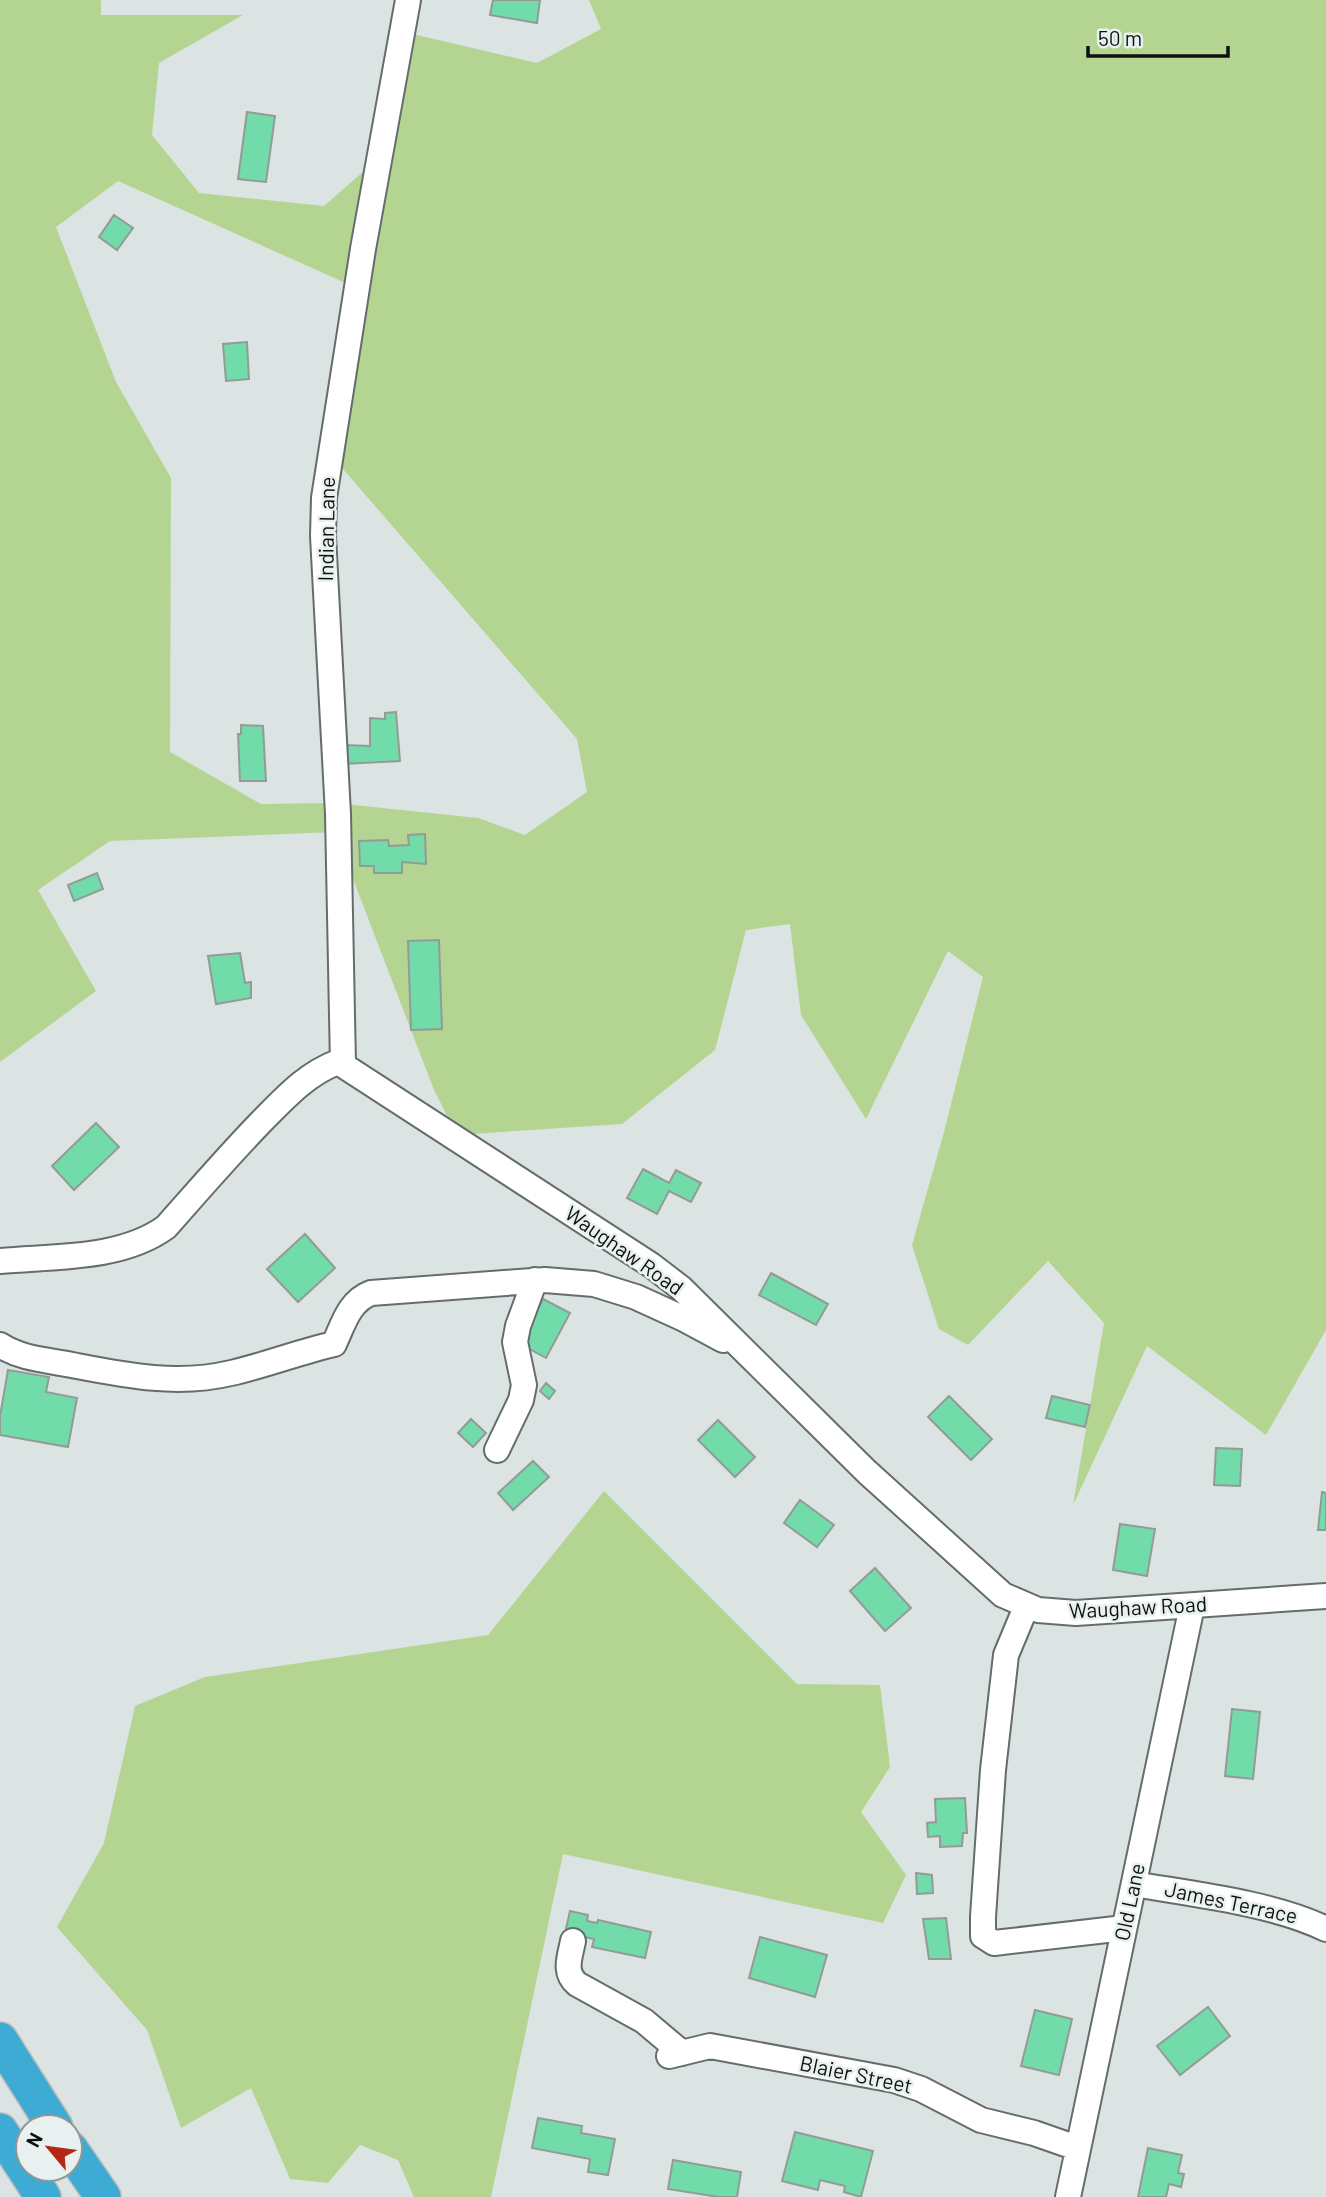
<svg xmlns="http://www.w3.org/2000/svg" width="1326" height="2197" viewBox="0 0 1326 2197" font-family="Barlow,sans-serif">
	<rect width="100%" height="100%" fill="#dbe3e3"/>
	<path fill="#b4d591" fill-rule="evenodd" d="M0,0H101V15H243L159,63L152,135L199,193L324,206L389,149L404,32L537,63L601,29L589,0H1326V1330L1266,1435L1147,1346L1073,1505L1104,1323L1048,1261L968,1345L939,1329L912,1245L944,1132L983,977L948,951L866,1119L801,1015L790,924L746,930L715,1050L622,1124L457,1135L434,1090L335,832L110,841L38,890L96,991L0,1062ZM118,181L359,289L323,446L577,739L587,792L525,835L478,818L335,803L261,804L170,752L171,478L116,382L56,227Z
		M604,1491L797,1684L880,1685L890,1767L861,1812L906,1875L883,1923L563,1854L491,2197H414L398,2160L360,2145L328,2183L290,2179L251,2088L181,2128L147,2030L57,1927L104,1843L135,1706L205,1677L488,1635Z"/>
	<path fill="#71dbaa" stroke="#949b97" stroke-width="2" d="M493,0H540L537,23L490,15Z
		M247,112L275,116L266,182L238,179Z
		M114,215L133,228L117,250L99,237Z
		M247,342L249,379L226,381L223,344Z
		M396,712L400,761L344,764V745L370,746V718L385,719V713Z
		M241,725L263,726L266,781H240L238,734H241Z
		M425,834L426,864L402,862V873H374V866H360L359,841L388,840L389,846L409,845L408,835Z
		M97,873L103,889L74,901L68,885Z
		M439,940L442,1029L411,1030L408,941Z
		M240,953L245,983L251,982V998L216,1004L208,956Z
		M96,1123L119,1147L74,1190L52,1166Z
		M643,1169L669,1183L676,1170L701,1183L691,1202L669,1191L657,1214L627,1198Z
		M305,1234L335,1268L298,1302L267,1269Z
		M771,1273L828,1304L816,1325L759,1295Z
		M543,1299L570,1313L546,1358L519,1343Z
		M8,1370L49,1377L46,1392L77,1398L68,1447L0,1435V1416Z
		M546,1383L555,1391L549,1399L540,1391Z
		M949,1396L992,1439L971,1460L928,1417Z
		M1052,1396L1090,1405L1085,1427L1046,1418Z
		M471,1419L486,1433L473,1447L458,1433Z
		M718,1420L755,1457L735,1477L698,1440Z
		M1216,1448L1242,1449L1240,1486L1214,1485Z
		M533,1461L549,1477L513,1510L498,1493Z
		M1322,1492L1326,1493V1530H1318Z
		M800,1500L834,1525L817,1547L784,1523Z
		M1120,1524L1155,1529L1147,1576L1113,1570Z
		M875,1568L911,1608L885,1631L850,1591Z
		M1232,1709L1260,1712L1253,1779L1225,1776Z
		M965,1798L967,1833H963L962,1846L940,1847V1836L928,1837L927,1823L936,1822L935,1799Z
		M916,1873L932,1875L933,1893L917,1894Z
		M570,1911L588,1915L587,1921L597,1923L598,1920L651,1932L645,1958L592,1947L594,1939L565,1933Z
		M946,1918L951,1959H929L923,1919Z
		M760,1937L827,1955L815,1997L749,1978Z
		M1208,2007L1230,2036L1180,2075L1157,2046Z
		M1035,2010L1072,2019L1059,2075L1021,2066Z
		M538,2118L582,2126L581,2133L615,2139L608,2175L588,2172L590,2159L532,2148Z
		M795,2132L873,2151L861,2197L844,2192L845,2186L820,2180L818,2190L782,2181Z
		M1148,2148L1182,2155L1178,2173L1184,2174L1181,2187L1169,2184L1166,2197H1138Z
		M673,2160L741,2172L737,2197H719L668,2189Z"/>
	<g fill="none" stroke-linecap="round" stroke-linejoin="round">
		<g stroke="#656c6c" stroke-width="28">
			<path id="minor" d="M343,1065L338,814L323,536L324,498L363,249L408,0
				M0,1261C53,1256 121,1260 166,1227C197,1192 228,1156 261,1122C285,1098 306,1074 338,1062L651,1265L681,1288L867,1472L1003,1595L1038,1610L1076,1613L1326,1596
				M0,1345C21,1359 48,1360 72,1365C124,1375 177,1386 231,1373C266,1365 299,1352 334,1344C343,1325 349,1301 371,1293L545,1280L594,1284L636,1297L682,1318L723,1340
				M497,1450L521,1400L524,1385L515,1342L518,1326L535,1280
				M1026,1607L1006,1655L993,1770L983,1917V1936L994,1943L1124,1928
				M1134,1884C1192,1894 1273,1903 1326,1929
				M573,1941C570,1957 563,1972 577,1984L644,2021L682,2053
				M669,2056L710,2046L894,2080L921,2089L981,2120L1034,2133L1077,2148
				M1068,2197L1192,1606"/>
		</g>
		<g stroke="#bcbcbc" stroke-width="38">
			<path id="highway" d="M0,2040L55,2127
				M0,2131L43,2197
				M70,2149L103,2197"/>
		</g>
		<use href="#minor" stroke="#fff" stroke-width="24"/>
		<use href="#highway" stroke="#3eabd5" stroke-width="35"/>
	</g>
	<g text-anchor="middle" stroke-width="5" stroke-linejoin="round" paint-order="stroke">
		<g font-size="21" fill="#0f1111" stroke="#e8f1f0">
			<text transform="translate(327 529) rotate(-89)" y="7">Indian Lane</text>
			<text transform="translate(624 1251) rotate(35)" y="7">Waughaw Road</text>
			<text transform="translate(1138 1608) rotate(-3)" y="7">Waughaw Road</text>
			<text transform="translate(1130 1902) rotate(-78)" y="7">Old Lane</text>
			<text transform="translate(1231 1903) rotate(12)" y="7">James Terrace</text>
			<text transform="translate(856 2075) rotate(12)" y="7">Blaier Street</text>
		</g>
	</g>
	<g transform="translate(49 2148) rotate(299)"><circle r="33" fill="#e8f1f0" stroke="#919797" stroke-width="2"/>
	<path d="M0-5L12 26L0 18L-12 26Z" fill="#b42716"/>
	<text y="-10" font-size="19" font-weight="bold" text-anchor="middle" fill="#0f1111">N</text>
	</g>
	<path d="M1088 46v10h140v-10" fill="none" stroke="#0f1111" stroke-width="3.5"/>
	<text x="1098" y="46" font-size="21" fill="#0f1111" stroke="#e8f1f0" stroke-width="5" paint-order="stroke">50 m</text>
</svg>
